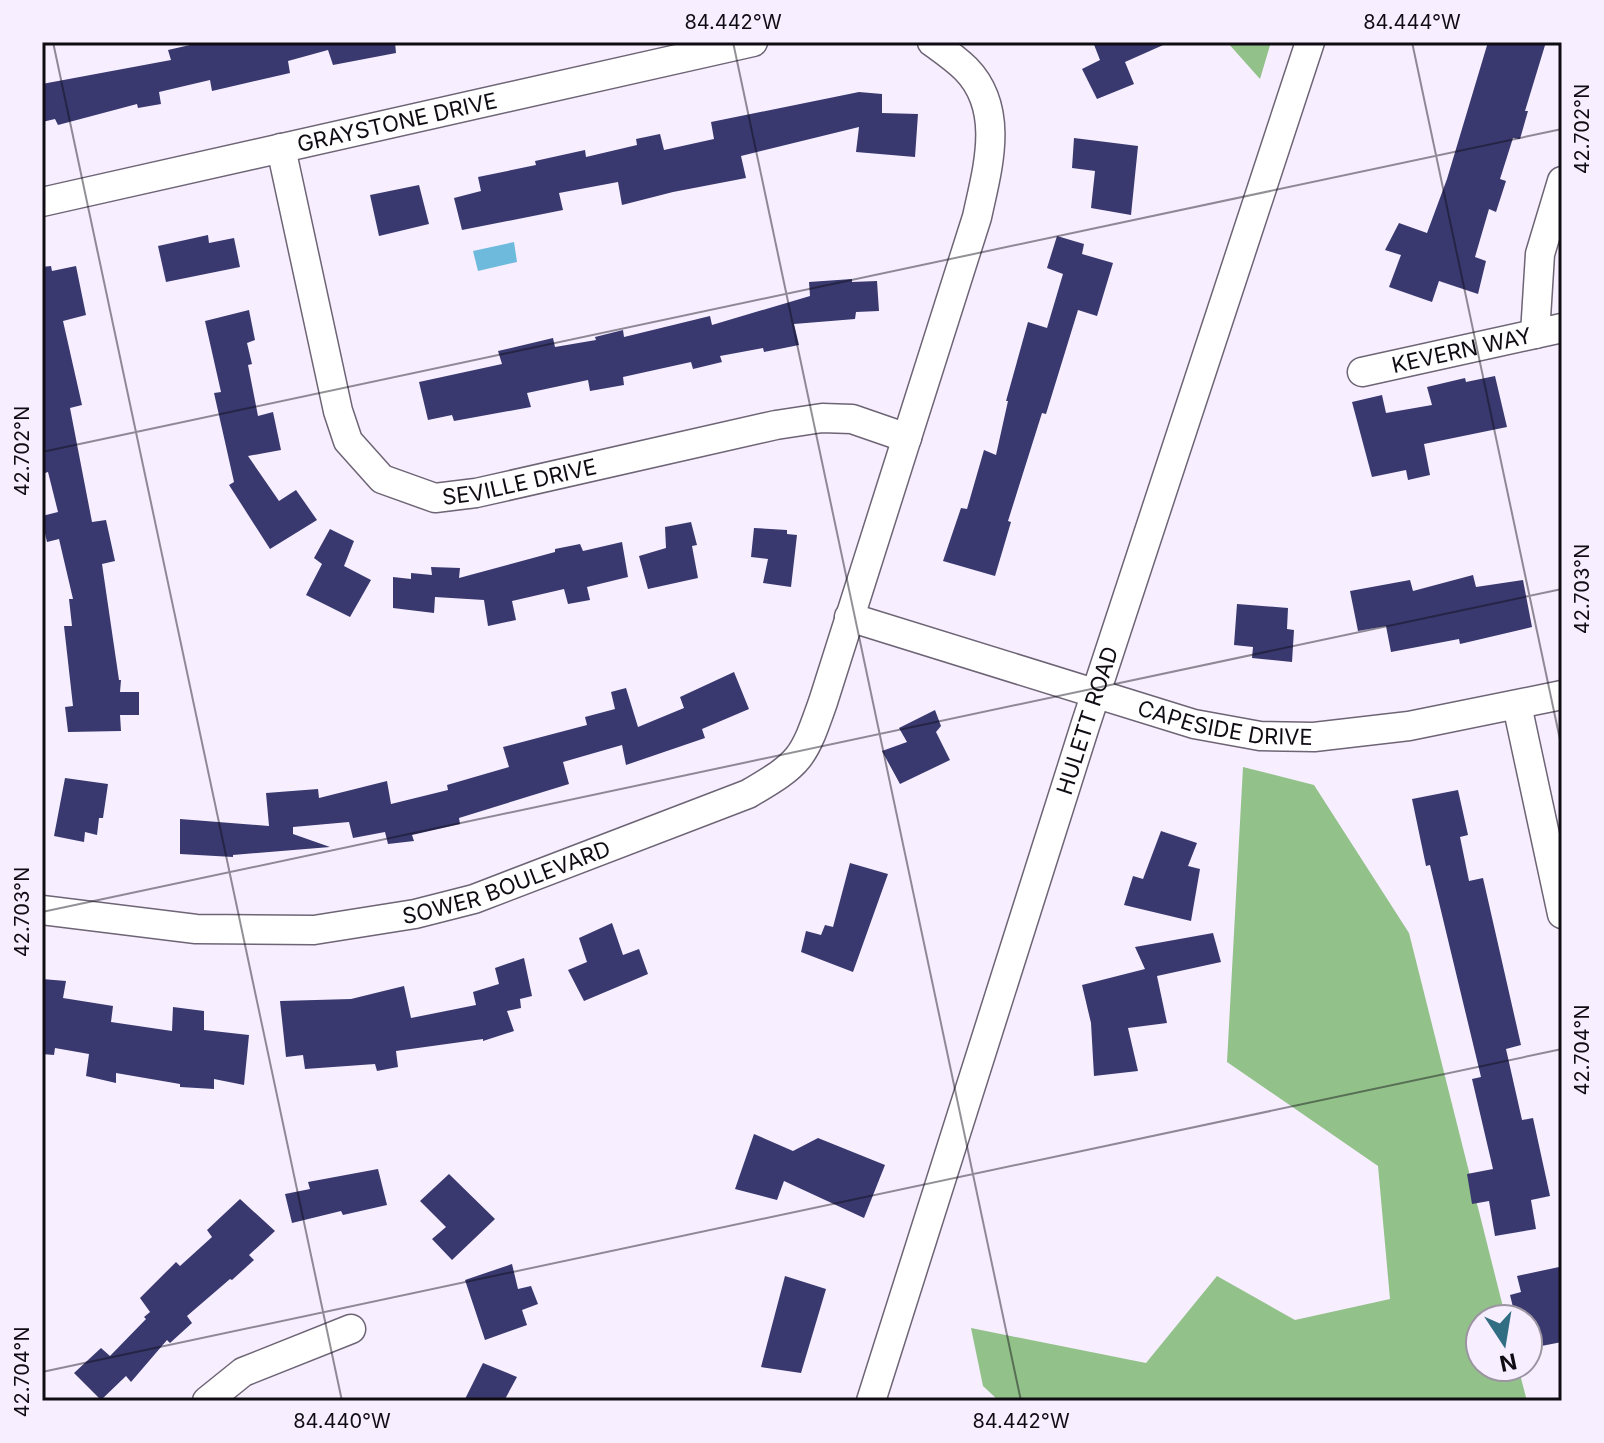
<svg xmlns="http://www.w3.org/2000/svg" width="1604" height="1443" viewBox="0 0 1604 1443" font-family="Inter,sans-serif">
	<rect width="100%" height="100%" fill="#f7eeff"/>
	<path fill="#93c18a" d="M1227,42H1271L1260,79Z
		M1243,767L1314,785L1409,933L1506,1319H1480V1367H1518L1527,1401H999L983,1386L971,1328L1146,1363L1217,1276L1295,1320L1390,1299L1378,1166L1227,1062Z"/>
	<path fill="#6dbadd" d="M514,242L517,262L478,271L473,251Z"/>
	<path fill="#39396f" d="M203,42H395L396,53L333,65L328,50L288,61L290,73L212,91L210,80L159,92L161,104L138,108L137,104L58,125L55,119L42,122V84L171,60L168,50Z
		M1093,42H1170L1125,62L1134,84L1097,99L1082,69L1100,60Z
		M1488,42H1546L1525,111H1528L1520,139L1513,138L1500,179L1506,181L1496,212L1489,209L1475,257L1486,261L1478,294L1439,281L1432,302L1389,287L1401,255L1385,250L1399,223L1427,233L1447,179Z
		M859,92L882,94V113L918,114L915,157L856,152L859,127L741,156L746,178L673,192L622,205L618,182L559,193L563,210L462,230L454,198L481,191L478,177L536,165L535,161L585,150L586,157L637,145L636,139L660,134L664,150L714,139L711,122Z
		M1074,138L1138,146L1131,215L1091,208L1095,171L1072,168Z
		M419,185L429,224L379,236L370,195Z
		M208,235L209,243L234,238L240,267L166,282L158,246Z
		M1057,236L1084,244L1082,254L1113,263L1097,316L1078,310L1046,414L1042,413L1008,521L1011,522L995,576L943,561L961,508L967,509L984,450L996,455L1008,401H1006L1028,322L1047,328L1063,274L1047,268Z
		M51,266L52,271L76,266L86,315L63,321L82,405L70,408L92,522L106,520L115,561L102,564L119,680H121L120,692H139V715H120L121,731L68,732L65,707L73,706L64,626H72L69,599H73L59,539L47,542L42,521V516L58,512L48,472L42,474V267Z
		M852,279V282L877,281L879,311L856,312L855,319L794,324L799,345L764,352L763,348L720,356L722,362L693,369L691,362L623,377L624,385L590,391L588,380L527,393L531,407L454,421L452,415L428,420L419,382L502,364L498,351L553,338L555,347L596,340L595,337L623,330L624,337L710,316L712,325L810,296L809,282Z
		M249,310L255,340L247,343L252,364L248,365L258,416L273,412L281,450L248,456L279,501L296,490L317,520L270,549L229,485L234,482L214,393L221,392L205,321Z
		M1495,376L1507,427L1424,444L1430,475L1408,480L1406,470L1372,477L1352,402L1382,395L1386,413L1432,405L1427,387L1465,378L1466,382Z
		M691,522L697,545L692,546L698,578L648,589L639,556L666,548L665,527Z
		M754,528L787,530V534L797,535L791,587L763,583L768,559L751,557Z
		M330,529L354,541L344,566L371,580L350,617L306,595L322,564L314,558Z
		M622,542L628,577L587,587L590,600L568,604L564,589L512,601L516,620L488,626L484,600L435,597L434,613L393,608V577L411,579V573L432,575L431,567L460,568L459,578L555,552V549L580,544L583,551Z
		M1473,575L1476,587L1523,580L1532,627L1460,644L1459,639L1391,652L1386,626L1358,631L1350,591L1410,580L1413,591Z
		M1237,604L1288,608L1287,629L1294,630L1292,662L1252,658L1253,647L1234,645Z
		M734,672L749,709L702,729L705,738L626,765L622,745L563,762L569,784L459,818L460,824L412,835L414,841L388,844L385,832L353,838L349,822L293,827V834L330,847L233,855V857L180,854V819L269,826L266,793L318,789L319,798L387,781L391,804L448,790L447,785L509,767L503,747L587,725L585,717L615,709L611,692L626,688L638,727L684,708L680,697Z
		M935,710L941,726L936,732L950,760L900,784L882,751L907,742L899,728Z
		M65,778L108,784L103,818H99L97,835L85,832L84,842L54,836Z
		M1458,790L1468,835L1460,837L1469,881L1483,878L1521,1045L1506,1049L1522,1120L1533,1118L1550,1196L1531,1200L1536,1229L1495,1236L1489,1201L1472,1204L1467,1174L1493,1169L1472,1079L1481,1077L1430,865L1426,866L1412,799Z
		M1161,831L1197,843L1188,866L1200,869L1191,921L1124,905L1133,876L1143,879Z
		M850,863L888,874L853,972L801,952L806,931L821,935L825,925L833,927Z
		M612,923L623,955L639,949L648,974L584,1001L568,970L587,962L579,938Z
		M1213,933L1221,962L1157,976L1167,1023L1128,1028L1138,1071L1094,1076L1091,1023L1082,985L1145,969L1135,947Z
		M524,958L532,996L520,999L521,1008L507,1011L514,1031L483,1041V1039L396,1051L398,1067L377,1071L375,1064L305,1069L303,1055L286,1057L280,1001L351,999L404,986L411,1018L476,1005L473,992L499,984L495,968Z
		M42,979L66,981L63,998L113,1006L111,1022L172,1031L173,1007L204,1011V1030L249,1035L244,1085L214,1079V1089L180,1087V1084L116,1073V1083L86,1076L89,1054L55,1048L54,1055L42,1054Z
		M754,1134L793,1151L818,1138L885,1165L864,1218L784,1181L777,1200L735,1189Z
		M378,1169L387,1205L343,1215L341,1211L292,1223L285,1194L310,1189L308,1182Z
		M449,1174L495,1219L452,1260L432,1239L446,1227L420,1201Z
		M240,1199L275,1231L249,1255L254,1260L232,1280L230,1279L187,1316L192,1323L170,1343L167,1340L131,1382L126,1376L101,1400L74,1373L101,1348L110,1356L146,1319L144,1317L150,1312L140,1298L176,1262L180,1266L212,1237L207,1230Z
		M512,1264L518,1289L531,1286L538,1304L522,1310L527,1325L485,1340L465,1280Z
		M1559,1267L1562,1283V1342L1531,1348L1528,1319L1525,1317L1516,1319L1510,1295L1521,1292L1517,1276Z
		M785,1276L826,1289L801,1373L761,1367Z
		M483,1363L517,1377L504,1401H464Z"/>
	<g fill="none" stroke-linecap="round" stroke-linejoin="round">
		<g stroke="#6d6475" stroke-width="31">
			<g id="minor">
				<path id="s1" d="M281,148L338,411L348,441L382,479L435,498L476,493L776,425L822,418L852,419L907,438"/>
				<path id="s2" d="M42,202L753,42"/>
				<path d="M1535,334L1540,254L1562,181"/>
				<path id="s3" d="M1362,372L1562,328"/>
				<path id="s4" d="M849,617L1194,724L1260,736L1314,737L1409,726L1562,695"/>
				<path d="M1517,705L1562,914"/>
				<path id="s5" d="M42,910L196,929L314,930L415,914L474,899L748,794C801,763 803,759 823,702L977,217C987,170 1006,110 966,69C956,59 943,50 932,42"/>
				<path d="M207,1401L243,1372L351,1329"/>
				<path id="s6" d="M871,1401L1085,726L1310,42"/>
			</g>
		</g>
		<use href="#minor" stroke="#fff" stroke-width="28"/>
	</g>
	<path fill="none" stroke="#100c13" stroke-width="2" stroke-opacity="0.45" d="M53,42L342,1401M733,42L1021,1401M1412,42L1562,749M42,452L1562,129M42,912L1562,589M42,1372L1562,1049"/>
	<g text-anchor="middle" stroke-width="8" stroke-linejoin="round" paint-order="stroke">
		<g font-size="22" fill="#100c13" stroke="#f7eeff">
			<text dy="8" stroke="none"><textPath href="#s2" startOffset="364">GRAYSTONE DRIVE</textPath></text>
			<text dy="8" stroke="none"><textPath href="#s3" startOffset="102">KEVERN WAY</textPath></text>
			<text dy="8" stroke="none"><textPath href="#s1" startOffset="494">SEVILLE DRIVE</textPath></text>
			<text dy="8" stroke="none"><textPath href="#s4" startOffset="392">CAPESIDE DRIVE</textPath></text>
			<text dy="8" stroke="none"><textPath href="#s6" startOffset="714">HULETT ROAD</textPath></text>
			<text dy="8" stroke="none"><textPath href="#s5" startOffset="472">SOWER BOULEVARD</textPath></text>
		</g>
	</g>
	<rect width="1604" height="1443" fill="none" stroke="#f7eeff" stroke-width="88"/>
	<g transform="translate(1504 1343) rotate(168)"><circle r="38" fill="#f7eeff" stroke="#9b94a1" stroke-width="2"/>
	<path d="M0-6L14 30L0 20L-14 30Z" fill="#316e84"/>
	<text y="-12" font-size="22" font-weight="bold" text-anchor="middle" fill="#100c13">N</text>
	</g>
	<rect x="44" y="44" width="1516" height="1355" fill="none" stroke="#100c13" stroke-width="3"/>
	<g font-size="20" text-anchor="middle" fill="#100c13">
		<text x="733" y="29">84.442°W</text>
		<text x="1412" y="29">84.444°W</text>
		<text transform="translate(1582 129) rotate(-90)" y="7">42.702°N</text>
		<text transform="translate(22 451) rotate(-90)" y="7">42.702°N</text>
		<text transform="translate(1582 589) rotate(-90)" y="7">42.703°N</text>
		<text transform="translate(22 912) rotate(-90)" y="7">42.703°N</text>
		<text transform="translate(1582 1050) rotate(-90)" y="7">42.704°N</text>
		<text transform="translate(22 1372) rotate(-90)" y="7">42.704°N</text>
		<text x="342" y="1428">84.440°W</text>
		<text x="1021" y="1428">84.442°W</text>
	</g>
</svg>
